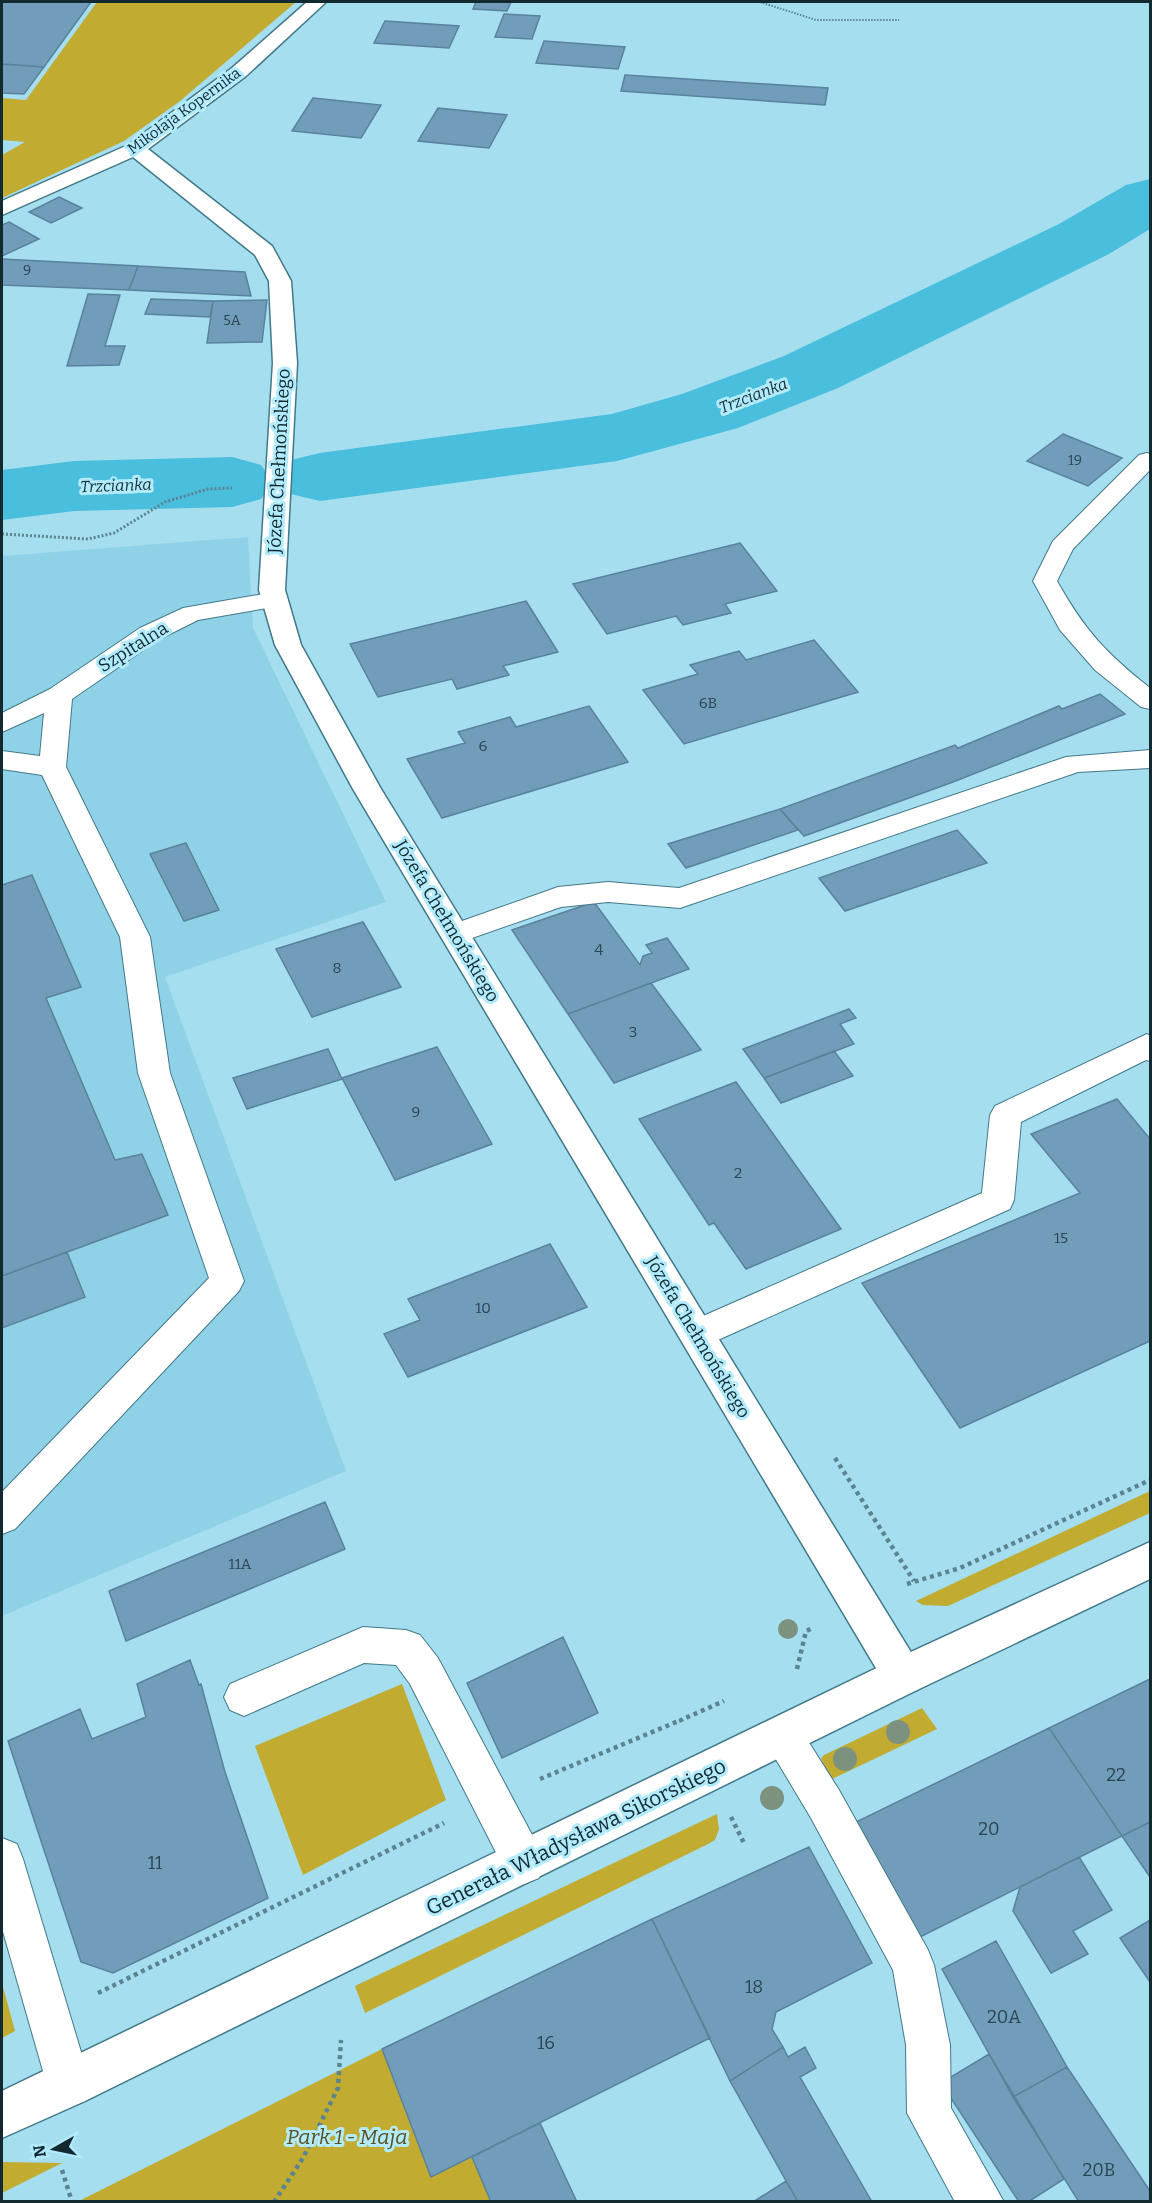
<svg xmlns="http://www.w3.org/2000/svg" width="1152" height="2203" viewBox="0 0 1152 2203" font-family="Bitter,serif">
	<rect width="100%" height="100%" fill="#a4deef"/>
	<path fill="#8fd2e7" d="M248,537L253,628L386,902L165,977L346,1471L2,1616V556Z"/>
	<path fill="#c1ab30" d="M97,2H296L180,101L124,141L2,198V155L25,142L2,140V98L26,100Z
		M1150,1491V1513L948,1606L923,1605L916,1601Z
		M402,1684L446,1800L303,1875L255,1746Z
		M922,1708L937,1729L830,1780L821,1758L824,1755Z
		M717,1814L719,1829L715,1840L708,1844L365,2013L355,1986Z
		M2,1983L15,2031L2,2038Z
		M382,2049L431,2177L472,2157L492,2201L77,2202Z
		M2,2162L62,2163L2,2193Z"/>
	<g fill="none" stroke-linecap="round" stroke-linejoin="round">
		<path fill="#49bedd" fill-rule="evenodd" d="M1150,179V229L1109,254L838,388L738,428L617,461L320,501L291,494L279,477L291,460L320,453L612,414L682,394L784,356L1059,224L1126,185Z
			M232,457L261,465L273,482L261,499L232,507L74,511L2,520V470L74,461Z"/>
	</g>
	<path fill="#729dba" stroke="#58829e" stroke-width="1.5" d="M2,2H91L44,67L2,64Z
		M476,2H511L507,11L473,9Z
		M504,14L540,16L532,39L495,37Z
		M385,21L459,26L449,48L374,43Z
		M544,41L625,47L618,69L536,63Z
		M2,64L44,67L24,94L2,93Z
		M625,75L828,88L825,105L621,91Z
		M313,98L381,105L361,138L292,131Z
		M438,108L507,115L489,148L418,141Z
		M59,197L82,208L51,223L29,212Z
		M9,222L39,239L2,256V225Z
		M2,259L138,266L129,290L2,285Z
		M138,266L245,272L251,296L129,290Z
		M88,294L120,295L105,346H125L119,365L67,366Z
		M151,299L213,301L210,317L145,314Z
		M267,300L262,342L207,343L213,301Z
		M1063,434L1122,458L1088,486L1027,461Z
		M740,543L777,591L725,604L731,613L683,625L676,616L607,634L573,584Z
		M526,601L558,652L503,666L509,675L457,689L452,679L378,697L350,644Z
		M814,640L858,692L684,744L643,690L698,674L690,665L739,651L746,660Z
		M1100,694L1125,714L953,782L804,836L780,809L955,745L958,748L1059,706L1062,709Z
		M589,706L628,762L442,818L407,759L465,743L458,732L510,717L516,727Z
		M780,809L798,830L686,868L668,844Z
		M957,830L987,863L845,911L819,878Z
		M186,843L219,910L184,921L150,854Z
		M32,875L81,987L46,998L115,1160L142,1154L168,1215L2,1276V885Z
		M594,902L640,965L643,956L652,953L646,945L667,938L689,969L568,1014L512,930Z
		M363,922L401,987L312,1017L276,949Z
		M651,983L701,1050L614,1083L568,1014Z
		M849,1009L856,1018L840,1024L854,1044L764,1078L743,1049Z
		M437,1047L492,1144L395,1180L342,1078Z
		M328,1049L342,1079L247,1109L233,1078Z
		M834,1051L853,1076L781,1103L764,1078Z
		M736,1082L841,1229L746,1269L714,1223L709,1225L639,1119Z
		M1117,1099L1150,1139V1341L960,1428L862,1283L1080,1193L1031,1134Z
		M550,1244L587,1307L408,1377L384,1334L420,1320L408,1299Z
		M67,1252L85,1297L2,1328V1276Z
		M325,1502L345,1549L126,1641L109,1591Z
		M563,1637L598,1713L502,1758L467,1683Z
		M190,1660L199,1685L201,1684L225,1772L268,1898L113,1973L81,1962L8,1741L80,1709L92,1739L146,1717L137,1684Z
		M1150,1679V1822L1122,1836L1049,1728Z
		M1049,1728L1122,1836L920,1937L856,1822Z
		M1150,1822V1877L1122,1836Z
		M809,1847L872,1963L776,2012L772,2029L783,2047L730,2081L652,1919Z
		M1079,1857L1112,1910L1073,1931L1088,1954L1051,1973L1013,1911L1020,1887Z
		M652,1919L710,2038L431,2177L382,2049Z
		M1150,1920V1982L1120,1938Z
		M996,1941L1067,2067L1013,2097L942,1969Z
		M783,2047L788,2057L805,2047L816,2068L800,2077L872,2202H798L730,2081Z
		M989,2054L1064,2179L1028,2202H1019L941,2083Z
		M1067,2067L1150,2191V2202H1079L1013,2097Z
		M540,2123L577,2202H491L472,2157Z
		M786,2181L798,2202H753Z"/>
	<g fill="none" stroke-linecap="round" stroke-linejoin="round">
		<g stroke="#427989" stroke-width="2">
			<path id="service" d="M1147,453L1150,454V470L1073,549L1057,581C1085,631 1106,653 1150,688V709L1141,707L1095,670L1060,630L1033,581L1053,541L1139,455Z
				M275,592L284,595L288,600L284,605L198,620L158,640L72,699L66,767L150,937L170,1073L244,1281L239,1291L15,1529L2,1534V1492L209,1278L138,1073L120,937L42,775L2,769V751L40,756L44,713L2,732V713L50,689L140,628L183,608Z
				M1150,750V768L1078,772L680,908L608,902L561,907L455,944L445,941L440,934L445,927L558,887L608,882L679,888L1066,757Z
				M1147,1034L1150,1036V1061L1146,1060L1021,1122L1014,1200L1010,1209L709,1344L697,1348L685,1344L680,1334L685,1324L982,1193L990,1115L995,1106Z
				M363,1627L406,1630L420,1635L438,1658L539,1848L545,1863L539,1878L524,1884L509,1878L410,1684L396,1665L364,1663L244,1716L230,1710L224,1697L230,1684Z
				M782,1717L796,1722L839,1790L928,1950L934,1965L950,2045L951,2108L1004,2202H955L907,2113L906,2045L893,1970L811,1818L762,1736L768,1722Z
				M2,1838L17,1844L23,1859L91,2085L85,2101L69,2107L53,2101L47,2085L2,1928Z"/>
		</g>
		<g stroke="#427989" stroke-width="3">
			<path id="minor" d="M307,2H326L246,76L148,149L272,246L291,281L297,363L285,590L301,645L381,789L917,1662L923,1676L917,1690L903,1695L889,1690L353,789L275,645L259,590L273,363L269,281L255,255L133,157L2,215V201L128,145L232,68Z"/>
		</g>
		<g stroke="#427989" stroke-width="3">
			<path id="secondary" d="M1150,1542V1579L917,1690L85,2101L2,2138V2091L889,1662Z"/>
		</g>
		<path stroke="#5b8490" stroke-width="2" stroke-dasharray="1.5 1.5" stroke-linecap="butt" d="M760,2L816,20H899"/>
		<path stroke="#5b8490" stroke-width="3" stroke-dasharray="2 2" stroke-linecap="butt" d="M2,534L88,539L114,533L165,502L208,489L232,488"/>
		<path stroke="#5b8490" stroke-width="4.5" stroke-dasharray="4 4" stroke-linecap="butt" d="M835,1458L914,1581
			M907,1584L960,1568L1150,1480
			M797,1669L806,1631L813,1628
			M682,1722L681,1720L724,1701
			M540,1779L681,1720
			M731,1817L744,1843
			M98,1993L444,1823
			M62,2170L72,2202
			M274,2202L303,2158L338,2088L341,2040"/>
		<use href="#service" fill="#fff" fill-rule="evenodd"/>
		<use href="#minor" fill="#fff" fill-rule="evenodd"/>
		<use href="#secondary" fill="#fff" fill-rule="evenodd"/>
	</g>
	<g fill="#7c917e">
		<circle cx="788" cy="1629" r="10"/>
		<circle cx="898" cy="1732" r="12"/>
		<circle cx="845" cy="1759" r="12"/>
		<circle cx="772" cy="1798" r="12"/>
	</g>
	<g text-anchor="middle" stroke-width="6" stroke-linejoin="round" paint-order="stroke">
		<g font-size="14" fill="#2a4652">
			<text x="27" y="275">9</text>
			<text x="232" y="325">5A</text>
			<text x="1075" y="465">19</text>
		</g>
		<g font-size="15" fill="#122930" stroke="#b1ebfd">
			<text transform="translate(184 111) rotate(-36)" y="5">Mikołaja Kopernika</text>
		</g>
		<g font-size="15" fill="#2a4652">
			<text x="708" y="708">6B</text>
			<text x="483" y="751">6</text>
			<text x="599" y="955">4</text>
			<text x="337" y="973">8</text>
			<text x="633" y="1037">3</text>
			<text x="416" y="1117">9</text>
			<text x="738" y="1178">2</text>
			<text x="1061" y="1243">15</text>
			<text x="483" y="1313">10</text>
			<text x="240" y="1569">11A</text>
		</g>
		<g font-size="16" font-style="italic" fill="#162f36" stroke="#b1ebfd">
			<text transform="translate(753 395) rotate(-21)" y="6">Trzcianka</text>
			<text transform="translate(116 485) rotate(-2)" y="6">Trzcianka</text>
		</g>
		<g font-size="18" fill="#122930" stroke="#b1ebfd">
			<text transform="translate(279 461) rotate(-87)" y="6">Józefa Chełmońskiego</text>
			<text transform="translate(133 647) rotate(-32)" y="6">Szpitalna</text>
			<text transform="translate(447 921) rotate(59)" y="6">Józefa Chełmońskiego</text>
			<text transform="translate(698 1337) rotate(59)" y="6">Józefa Chełmońskiego</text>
		</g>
		<g font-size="18" fill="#2a4652">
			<text x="1116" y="1781">22</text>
			<text x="989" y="1835">20</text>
			<text x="155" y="1869">11</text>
			<text x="754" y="1993">18</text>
			<text x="1004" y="2023">20A</text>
			<text x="546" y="2049">16</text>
			<text x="1099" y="2176">20B</text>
		</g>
		<g font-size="21" fill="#122930" stroke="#b1ebfd">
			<text transform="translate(576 1837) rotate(-26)" y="7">Generała Władysława Sikorskiego</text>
		</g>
		<g font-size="21" font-style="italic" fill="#5b5222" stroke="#b1ebfd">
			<text x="347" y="2144">Park 1 - Maja</text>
		</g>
	</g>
	<rect width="1152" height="2203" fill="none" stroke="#122930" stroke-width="6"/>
	<g transform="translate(54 2149) rotate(261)" stroke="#b1ebfd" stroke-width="4.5" paint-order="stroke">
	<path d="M0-4.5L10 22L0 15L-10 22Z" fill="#122930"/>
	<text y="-9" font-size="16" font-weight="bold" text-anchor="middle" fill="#122930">N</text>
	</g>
</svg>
